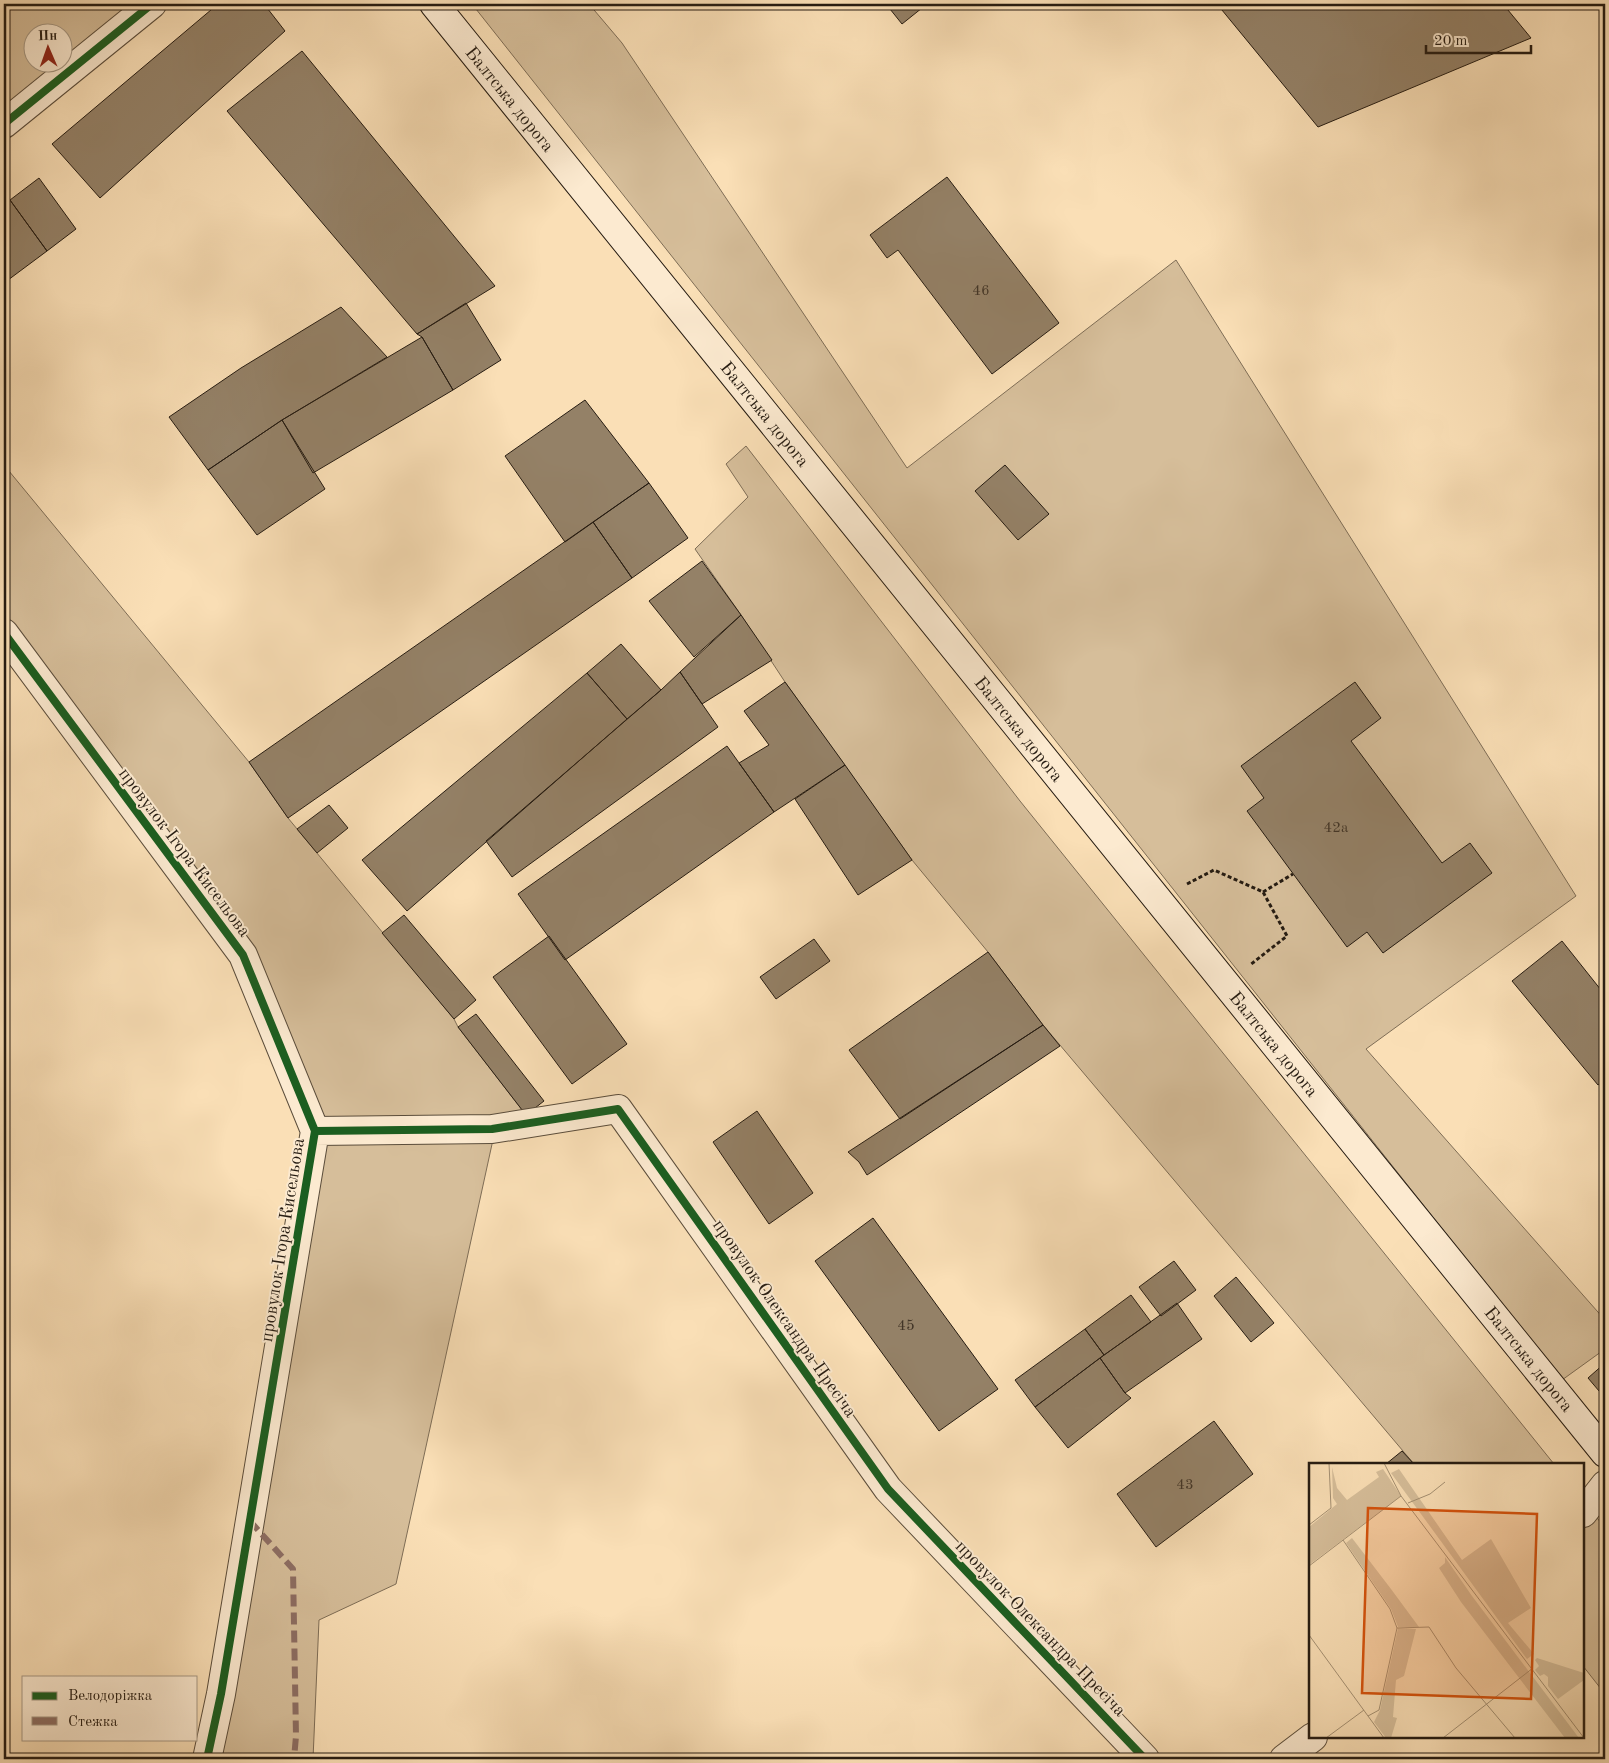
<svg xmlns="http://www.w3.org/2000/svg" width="1609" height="1763" viewBox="0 0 1609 1763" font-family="'Old Standard TT',serif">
	<rect width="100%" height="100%" fill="#fadfb6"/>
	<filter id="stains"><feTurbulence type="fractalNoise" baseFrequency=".004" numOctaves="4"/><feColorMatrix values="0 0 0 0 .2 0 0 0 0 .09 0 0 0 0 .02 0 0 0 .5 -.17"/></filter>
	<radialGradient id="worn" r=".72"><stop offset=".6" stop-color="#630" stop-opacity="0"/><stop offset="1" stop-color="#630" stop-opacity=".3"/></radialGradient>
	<path fill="#d6be9a" stroke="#7e6d56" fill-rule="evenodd" d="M4,4H153L4,124ZM32,32H62V62H32Z
		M472,4H589L622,43L907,468L1176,260L1576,896L1366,1049L1605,1320V1349L1562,1380Z
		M746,446L1020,801L1554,1464H1414L1043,1025L988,952L912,860L785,682L741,615L695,549L748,497L726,464Z
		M4,465L249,762L288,818L454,1019L458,1027L526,1115L324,1122L255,953L4,631Z
		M494,1135L396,1584L319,1620L313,1759H209L320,1136Z
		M1583,1500L1605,1528V1694L1583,1666Z"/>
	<path fill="#948167" stroke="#261c12" d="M218,4H264L285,31L100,198L52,144Z
		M886,4H927L902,24Z
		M1217,4H1503L1531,38L1318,127Z
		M302,51L495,286L417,334L227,111Z
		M947,177L1059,323L992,374L898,250L887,258L870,235Z
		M39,178L76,229L47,251L10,200Z
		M10,200L47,251L4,283V205Z
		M466,303L501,360L453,390L422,337L417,334Z
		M341,307L387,357L282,420L208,470L169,417L241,368Z
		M422,337L453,390L313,473L282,420Z
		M585,400L649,483L565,542L505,456Z
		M282,420L325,489L257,535L208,470Z
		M1005,465L1049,514L1018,540L975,491Z
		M649,483L688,538L632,578L593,522Z
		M593,522L632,578L288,818L249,762Z
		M702,561L741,615L694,657L649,601Z
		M741,615L772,660L702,704L680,672Z
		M621,644L661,690L627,719L587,673Z
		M680,672L718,727L512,877L486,841L661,690Z
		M587,673L627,719L407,911L362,860Z
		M785,682L845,765L774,812L739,763L769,745L744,711Z
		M1355,682L1381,718L1351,741L1442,863L1470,843L1492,873L1383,953L1367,932L1347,947L1247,811L1264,798L1241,766Z
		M727,746L774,812L565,960L518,894Z
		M845,765L912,860L858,895L795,799Z
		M329,805L348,828L317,853L297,829Z
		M404,915L476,1000L454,1019L382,933Z
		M549,936L627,1044L572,1084L493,977Z
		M814,939L830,961L776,999L760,977Z
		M1562,941L1605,995V1080L1598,1085L1512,981Z
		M988,952L1043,1025L900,1119L849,1050Z
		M476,1014L544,1101L526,1115L458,1027Z
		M1043,1025L1060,1046L867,1175L859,1162L848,1152Z
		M757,1111L813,1193L769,1224L713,1142Z
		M873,1218L998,1389L939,1431L815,1261Z
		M1174,1261L1196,1290L1161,1316L1139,1287Z
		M1236,1277L1274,1323L1251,1342L1214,1296Z
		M1131,1295L1151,1322L1104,1355L1085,1329Z
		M1177,1303L1202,1339L1125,1393L1100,1358Z
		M1085,1329L1104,1355L1035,1407L1015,1380Z
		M1100,1358L1125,1393L1131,1398L1068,1448L1035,1407Z
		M1605,1363V1398L1588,1378Z
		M1214,1421L1253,1474L1156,1547L1117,1494Z
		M1402,1451L1414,1464H1386Z"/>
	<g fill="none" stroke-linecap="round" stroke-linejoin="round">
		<g stroke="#5b4d3b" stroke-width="30">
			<path id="minor" d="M4,124L152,4
				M4,633L243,955L315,1131L221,1694L207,1759
				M315,1131L492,1129L618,1109L888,1489L1145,1759
				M1583,1513L1605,1485
				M1284,1759L1313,1737"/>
		</g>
		<g stroke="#261c12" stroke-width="30">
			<path id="secondary" d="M434,4L1605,1453"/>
		</g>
		<path stroke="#261c12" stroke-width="3" stroke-dasharray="4 2.5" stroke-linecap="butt" d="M1187,884L1214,870L1263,892L1287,936L1250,965
			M1263,892L1293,874"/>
		<use href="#minor" stroke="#fcead0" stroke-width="28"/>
		<use href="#secondary" stroke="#fcead0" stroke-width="28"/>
		<path stroke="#8d6e63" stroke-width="6" stroke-dasharray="12 6" stroke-linecap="butt" d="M250,1521L293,1569L296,1736L294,1759"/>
		<g stroke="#fcead0" stroke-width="11">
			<path id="cycleway" d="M4,124L152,4
				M4,633L243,955L315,1131L221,1694L207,1759
				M315,1131L492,1129L618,1109L888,1489L1145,1759"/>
		</g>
		<use href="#cycleway" stroke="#1b5e20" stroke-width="8"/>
	</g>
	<g text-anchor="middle" stroke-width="4" stroke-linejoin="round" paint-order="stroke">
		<g font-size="15" fill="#423527">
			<text x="981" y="295">46</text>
			<text x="1336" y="832">42а</text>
			<text x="906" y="1330">45</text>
			<text x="1185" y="1489">43</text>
		</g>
		<g font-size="18" fill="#261c12" stroke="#fcead0">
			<text transform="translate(510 99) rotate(51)" y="6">Балтська дорога</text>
			<text transform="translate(765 414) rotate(51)" y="6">Балтська дорога</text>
			<text transform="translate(1019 729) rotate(51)" y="6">Балтська дорога</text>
			<text transform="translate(185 852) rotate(53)" y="6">провулок Ігора Кисельова</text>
			<text transform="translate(1274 1044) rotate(51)" y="6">Балтська дорога</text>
			<text transform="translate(282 1240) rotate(-81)" y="6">провулок Ігора Кисельова</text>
			<text transform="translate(785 1318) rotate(55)" y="6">провулок Олександра Пресіча</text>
			<text transform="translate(1529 1359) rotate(51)" y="6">Балтська дорога</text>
			<text transform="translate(1041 1628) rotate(46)" y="6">провулок Олександра Пресіча</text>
		</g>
	</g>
	<g transform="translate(1309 1463)">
		<rect width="275" height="275" fill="#fadfb6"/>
		<path d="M23,4L28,25L38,37L70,14L67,9L74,6L92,33L0,102V64L28,41L24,35ZM90,6L153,97L182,76L222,145L199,160L225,191L218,196L82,10ZM43,75L82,126L110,164H89L82,146L37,80ZM136,94L163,133L270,275H256L152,139L130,105L136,100ZM89,165L107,166L95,213L87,217L84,254L88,255L82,275H77L65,259L71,247ZM228,195L275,210V217L249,236L239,223V214L235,211L231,213L226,207L230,203L226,197Z" fill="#d6be9a"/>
		<path fill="none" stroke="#a59174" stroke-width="1" d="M75,0L92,33L275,275M99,40L121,31L136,19M0,62L22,45L20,0M34,77L81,146L88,165L70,247L59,253M0,103L92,33M88,165L120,164L147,205L206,275M0,172L75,275M17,275L55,247M134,275L224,205"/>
		<path fill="#d5530d" fill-opacity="0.15" stroke="#d5530d" stroke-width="2.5" d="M59,45L228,51L222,236L53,230Z"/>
		<rect width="275" height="275" fill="none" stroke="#261c12" stroke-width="2.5"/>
	</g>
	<rect width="1609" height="1763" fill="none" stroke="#fadfb6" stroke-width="20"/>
	<rect x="5" y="5" width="1599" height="1753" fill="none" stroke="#261c12" stroke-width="2.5"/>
	<rect x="10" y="10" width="1589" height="1743" fill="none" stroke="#261c12"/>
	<rect x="22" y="1676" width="175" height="65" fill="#fcead0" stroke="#a69884"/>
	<rect x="32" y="1692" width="25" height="8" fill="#1b5e20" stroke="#a69884"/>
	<text x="68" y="1700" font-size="15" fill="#261c12">Велодоріжка</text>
	<rect x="32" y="1717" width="25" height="8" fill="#8d6e63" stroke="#a69884"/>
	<text x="68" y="1726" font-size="15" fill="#261c12">Стежка</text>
	<g transform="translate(48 48) rotate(358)"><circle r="24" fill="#fcead0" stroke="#a69884"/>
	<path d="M0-4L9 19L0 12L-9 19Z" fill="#8f2418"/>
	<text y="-8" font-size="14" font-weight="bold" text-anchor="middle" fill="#261c12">Пн</text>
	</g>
	<path d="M1426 45v8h105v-8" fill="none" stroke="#261c12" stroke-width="2.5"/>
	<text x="1434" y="45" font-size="15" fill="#261c12" stroke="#fcead0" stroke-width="4" paint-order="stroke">20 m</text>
	<rect width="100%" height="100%" filter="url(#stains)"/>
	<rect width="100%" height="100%" fill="url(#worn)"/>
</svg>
